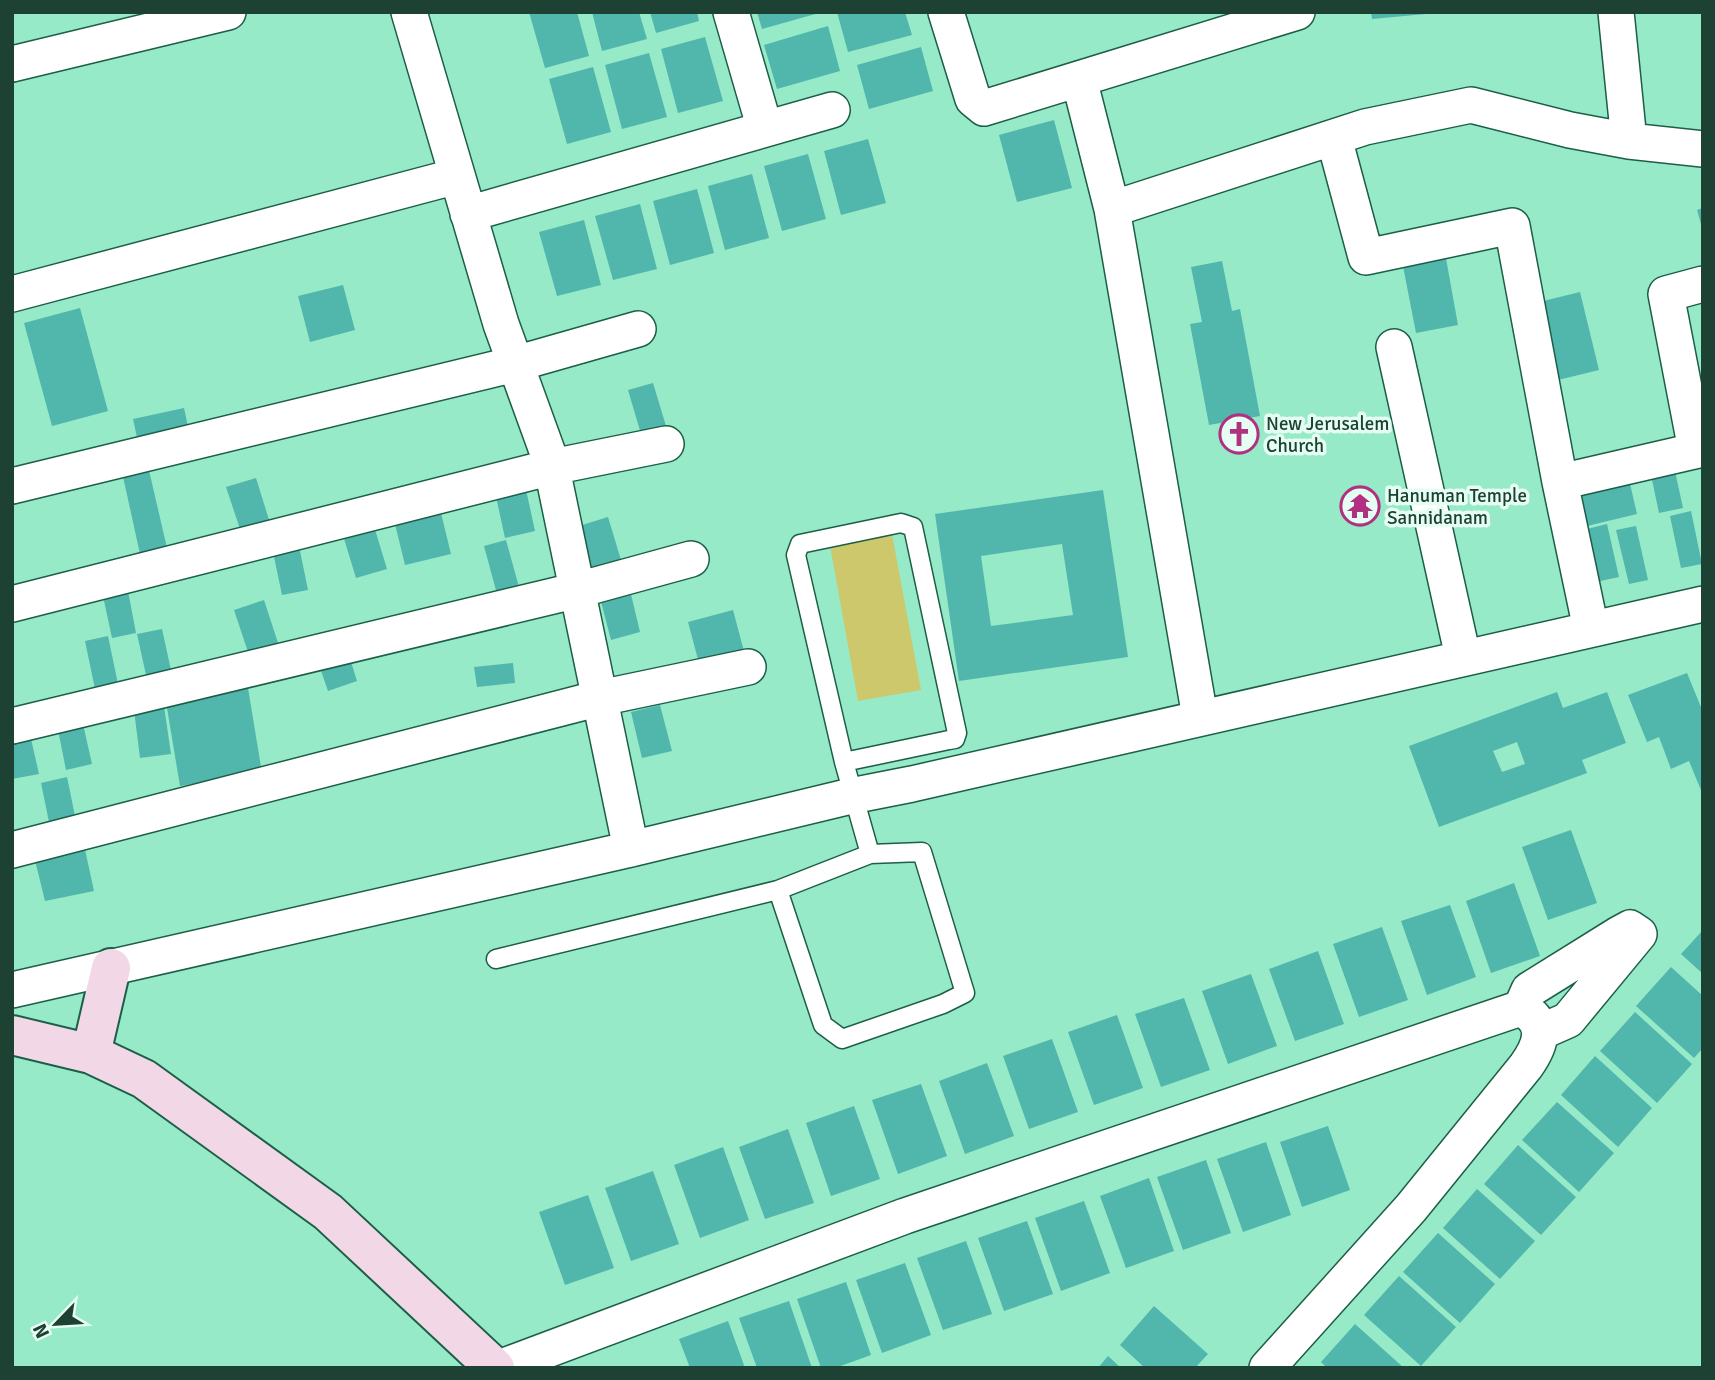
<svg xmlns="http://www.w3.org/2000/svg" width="1715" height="1380" viewBox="0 0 1715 1380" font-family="Signika,sans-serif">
	<rect width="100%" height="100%" fill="#96eac8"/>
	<path fill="#ccc86b" d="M891,529L921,690L858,701L829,540Z"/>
	<path fill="#51b6ac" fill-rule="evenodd" d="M529,12H577L589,56L545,68Z
		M592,12H639L647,39L602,51Z
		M650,12H697L699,21L656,33Z
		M757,12H819V13L762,29Z
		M837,12H905L912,35L848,52Z
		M1371,12H1426V14L1372,19Z
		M828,26L840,71L777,89L764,45Z
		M705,37L723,101L678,113L661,49Z
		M921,47L933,91L869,109L857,65Z
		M649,53L667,117L622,129L605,65Z
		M593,67L611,132L567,144L549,79Z
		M1054,120L1072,188L1017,202L999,135Z
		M868,139L886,203L841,215L824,151Z
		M808,154L826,219L782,231L764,166Z
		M752,174L769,238L725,250L708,186Z
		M697,189L714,253L670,265L653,201Z
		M640,204L657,269L613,280L595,216Z
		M1703,208V228H1702L1697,210Z
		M584,220L601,285L557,296L539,232Z
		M1445,253L1458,325L1416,333L1402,261Z
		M1222,261L1232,311L1240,309L1260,416L1209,425L1190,324L1202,322L1191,267Z
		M343,285L355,330L310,342L298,296Z
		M1580,292L1599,370L1550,382L1531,304Z
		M80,308L108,411L52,426L24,323Z
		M653,383L666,426L641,434L628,390Z
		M184,408L189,431L138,442L133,419Z
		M148,466L167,548L140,554L122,472Z
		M1675,471L1683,508L1659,513L1651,475Z
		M1628,475L1637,514L1587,526L1578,487Z
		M256,478L270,523L241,532L226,487Z
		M525,485L535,531L505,538L495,492Z
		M1103,490L1128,657L959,681L935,514ZM1062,544L1073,615L991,626L981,556Z
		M440,509L451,554L405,565L394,520Z
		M1691,511L1702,564L1681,568L1670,516Z
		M608,517L621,560L592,569L579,526Z
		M373,523L387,569L356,578L342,532Z
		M1607,524L1619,577L1591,583L1579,531Z
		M1636,526L1648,580L1629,584L1616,530Z
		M506,540L519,587L497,594L484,546Z
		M299,546L308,590L282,595L273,552Z
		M629,586L640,632L611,640L599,594Z
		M128,591L136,633L112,638L103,596Z
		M264,600L279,646L249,655L234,610Z
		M733,610L745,655L700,667L688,622Z
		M162,629L171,670L146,675L137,634Z
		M108,636L118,684L95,689L85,641Z
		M348,652L357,681L328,691L318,662Z
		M513,663L515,683L477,687L474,667Z
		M1687,673L1703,712V795L1689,761L1671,769L1659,737L1647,742L1628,695Z
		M248,688L262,773L180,786L166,702Z
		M1557,692L1563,708L1607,692L1626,743L1582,760L1587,773L1439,827L1409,746ZM1517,742L1525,764L1502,772L1493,751Z
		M660,705L672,751L642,758L631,712Z
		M164,706L171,754L140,758L134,710Z
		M83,724L92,764L66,770L58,730Z
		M29,730L39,774L12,779V733Z
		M67,777L75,816L49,822L41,783Z
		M1571,830L1597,903L1548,920L1522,847Z
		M84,845L94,891L45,901L34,856Z
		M1514,883L1540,956L1491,973L1466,901Z
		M1450,905L1476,977L1427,995L1401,921Z
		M1382,927L1408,1000L1359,1017L1333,944Z
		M1703,930V974L1681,954Z
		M1318,951L1344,1024L1295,1041L1269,969Z
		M1671,967L1703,996V1048L1694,1058L1636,1006Z
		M1251,974L1277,1046L1228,1064L1202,991Z
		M1184,998L1210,1070L1161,1087L1135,1014Z
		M1635,1012L1692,1064L1657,1103L1600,1051Z
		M1117,1015L1143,1088L1094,1105L1068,1032Z
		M1052,1039L1078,1112L1029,1129L1003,1056Z
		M1595,1056L1652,1108L1618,1147L1561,1095Z
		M987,1063L1014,1136L965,1154L939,1081Z
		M921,1084L947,1156L898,1174L872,1100Z
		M1557,1102L1614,1153L1579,1192L1522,1140Z
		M854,1106L880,1179L831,1196L806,1123Z
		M1328,1126L1350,1190L1302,1207L1280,1142Z
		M788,1129L814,1203L765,1219L739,1147Z
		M1266,1142L1291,1215L1243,1232L1217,1159Z
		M1518,1145L1576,1197L1541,1235L1484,1184Z
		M723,1147L749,1220L700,1238L674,1165Z
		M1206,1160L1231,1233L1183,1250L1157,1177Z
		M653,1171L679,1244L631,1261L605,1188Z
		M1149,1178L1174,1251L1126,1268L1100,1196Z
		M1477,1189L1535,1241L1500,1279L1443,1228Z
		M588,1195L614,1268L565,1285L539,1212Z
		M1084,1201L1110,1273L1061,1291L1035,1218Z
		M1027,1221L1053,1294L1004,1311L978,1238Z
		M1438,1233L1495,1284L1460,1323L1403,1272Z
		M966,1241L992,1314L943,1330L917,1258Z
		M905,1263L931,1335L882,1353L856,1280Z
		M1399,1276L1456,1327L1421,1366L1364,1315Z
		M846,1282L871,1355L835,1368H821L797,1299Z
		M789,1301L812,1368H757L739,1318Z
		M1154,1306L1208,1354L1195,1368H1145L1120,1345Z
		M728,1321L745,1368H690L679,1339Z
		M1355,1324L1404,1368H1327L1321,1362Z
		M1108,1356L1121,1368H1098Z"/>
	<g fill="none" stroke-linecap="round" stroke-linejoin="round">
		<g stroke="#1c5e47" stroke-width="21">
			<path id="lane" d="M844,762L949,740L955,739L957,733L913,527L901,523L800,544L796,555L844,762L870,854L922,852L965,993L943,1004L842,1039L823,1025L778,890L870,854
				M496,959L778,890"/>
		</g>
		<g stroke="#1c5e47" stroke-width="38">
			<path id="street" d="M409,12L501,324L550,459L631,849
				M731,12L765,129
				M946,12L973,99L984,108L1297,12
				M1616,12L1629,141
				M12,64L228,12
				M1079,79L1112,209L1200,717
				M1334,138L1366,257L1512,226L1560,482L1591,629
				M1112,209L1365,127L1471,105L1570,130L1629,141L1703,149
				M468,214L832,110
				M12,294L457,176
				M1394,347L1463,657
				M1696,450L1666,294L1703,284
				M1560,482L1703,449
				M12,486L515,364L638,329
				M12,604L552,467L666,444
				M12,726L578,590L691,559
				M12,850L600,698L748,667
				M12,990L631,849L851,796L912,784L1703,604
				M1521,1008L1529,990L1619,934L1630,928L1639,934L1568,1020L1541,1032
				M499,1368L905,1216L1521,1008C1549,1023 1541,1045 1526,1066L1411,1208L1267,1368"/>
		</g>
		<g stroke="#1c5e47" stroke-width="42">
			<path id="secondary" d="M12,1035L91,1054L144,1079L328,1212L495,1368
				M91,1054L111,968"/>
		</g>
		<use href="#lane" stroke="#fff" stroke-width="18"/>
		<use href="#street" stroke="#fff" stroke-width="35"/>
		<use href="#secondary" stroke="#f2d7e6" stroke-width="38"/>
	</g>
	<defs>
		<g id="church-ring" transform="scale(2.0125)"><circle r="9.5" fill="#e5fdf2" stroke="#b03180" stroke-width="1.5"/><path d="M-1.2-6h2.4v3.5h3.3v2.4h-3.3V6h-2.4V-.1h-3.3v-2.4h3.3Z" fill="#b03180"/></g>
		<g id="temple-ring" transform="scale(2.0125)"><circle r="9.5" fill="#e5fdf2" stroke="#b03180" stroke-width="1.5"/><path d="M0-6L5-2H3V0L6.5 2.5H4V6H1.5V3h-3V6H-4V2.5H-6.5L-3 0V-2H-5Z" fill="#b03180"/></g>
	</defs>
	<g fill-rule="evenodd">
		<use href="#church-ring" x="1239" y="434"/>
		<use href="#temple-ring" x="1360" y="506"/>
	</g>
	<g text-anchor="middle" stroke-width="7" stroke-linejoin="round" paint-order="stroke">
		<g font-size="19" fill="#1d4133" stroke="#e5fdf2" text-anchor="start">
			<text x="1266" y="430">New Jerusalem<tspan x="1266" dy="22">Church</tspan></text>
			<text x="1387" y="502">Hanuman Temple<tspan x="1387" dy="22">Sannidanam</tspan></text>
		</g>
	</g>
	<rect width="1715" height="1380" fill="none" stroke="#1d4133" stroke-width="28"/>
	<g transform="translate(56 1324) rotate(245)" stroke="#e5fdf2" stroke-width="5" paint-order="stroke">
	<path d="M0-5L12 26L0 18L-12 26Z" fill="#1d4133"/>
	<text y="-10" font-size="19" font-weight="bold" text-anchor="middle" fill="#1d4133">N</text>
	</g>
</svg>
